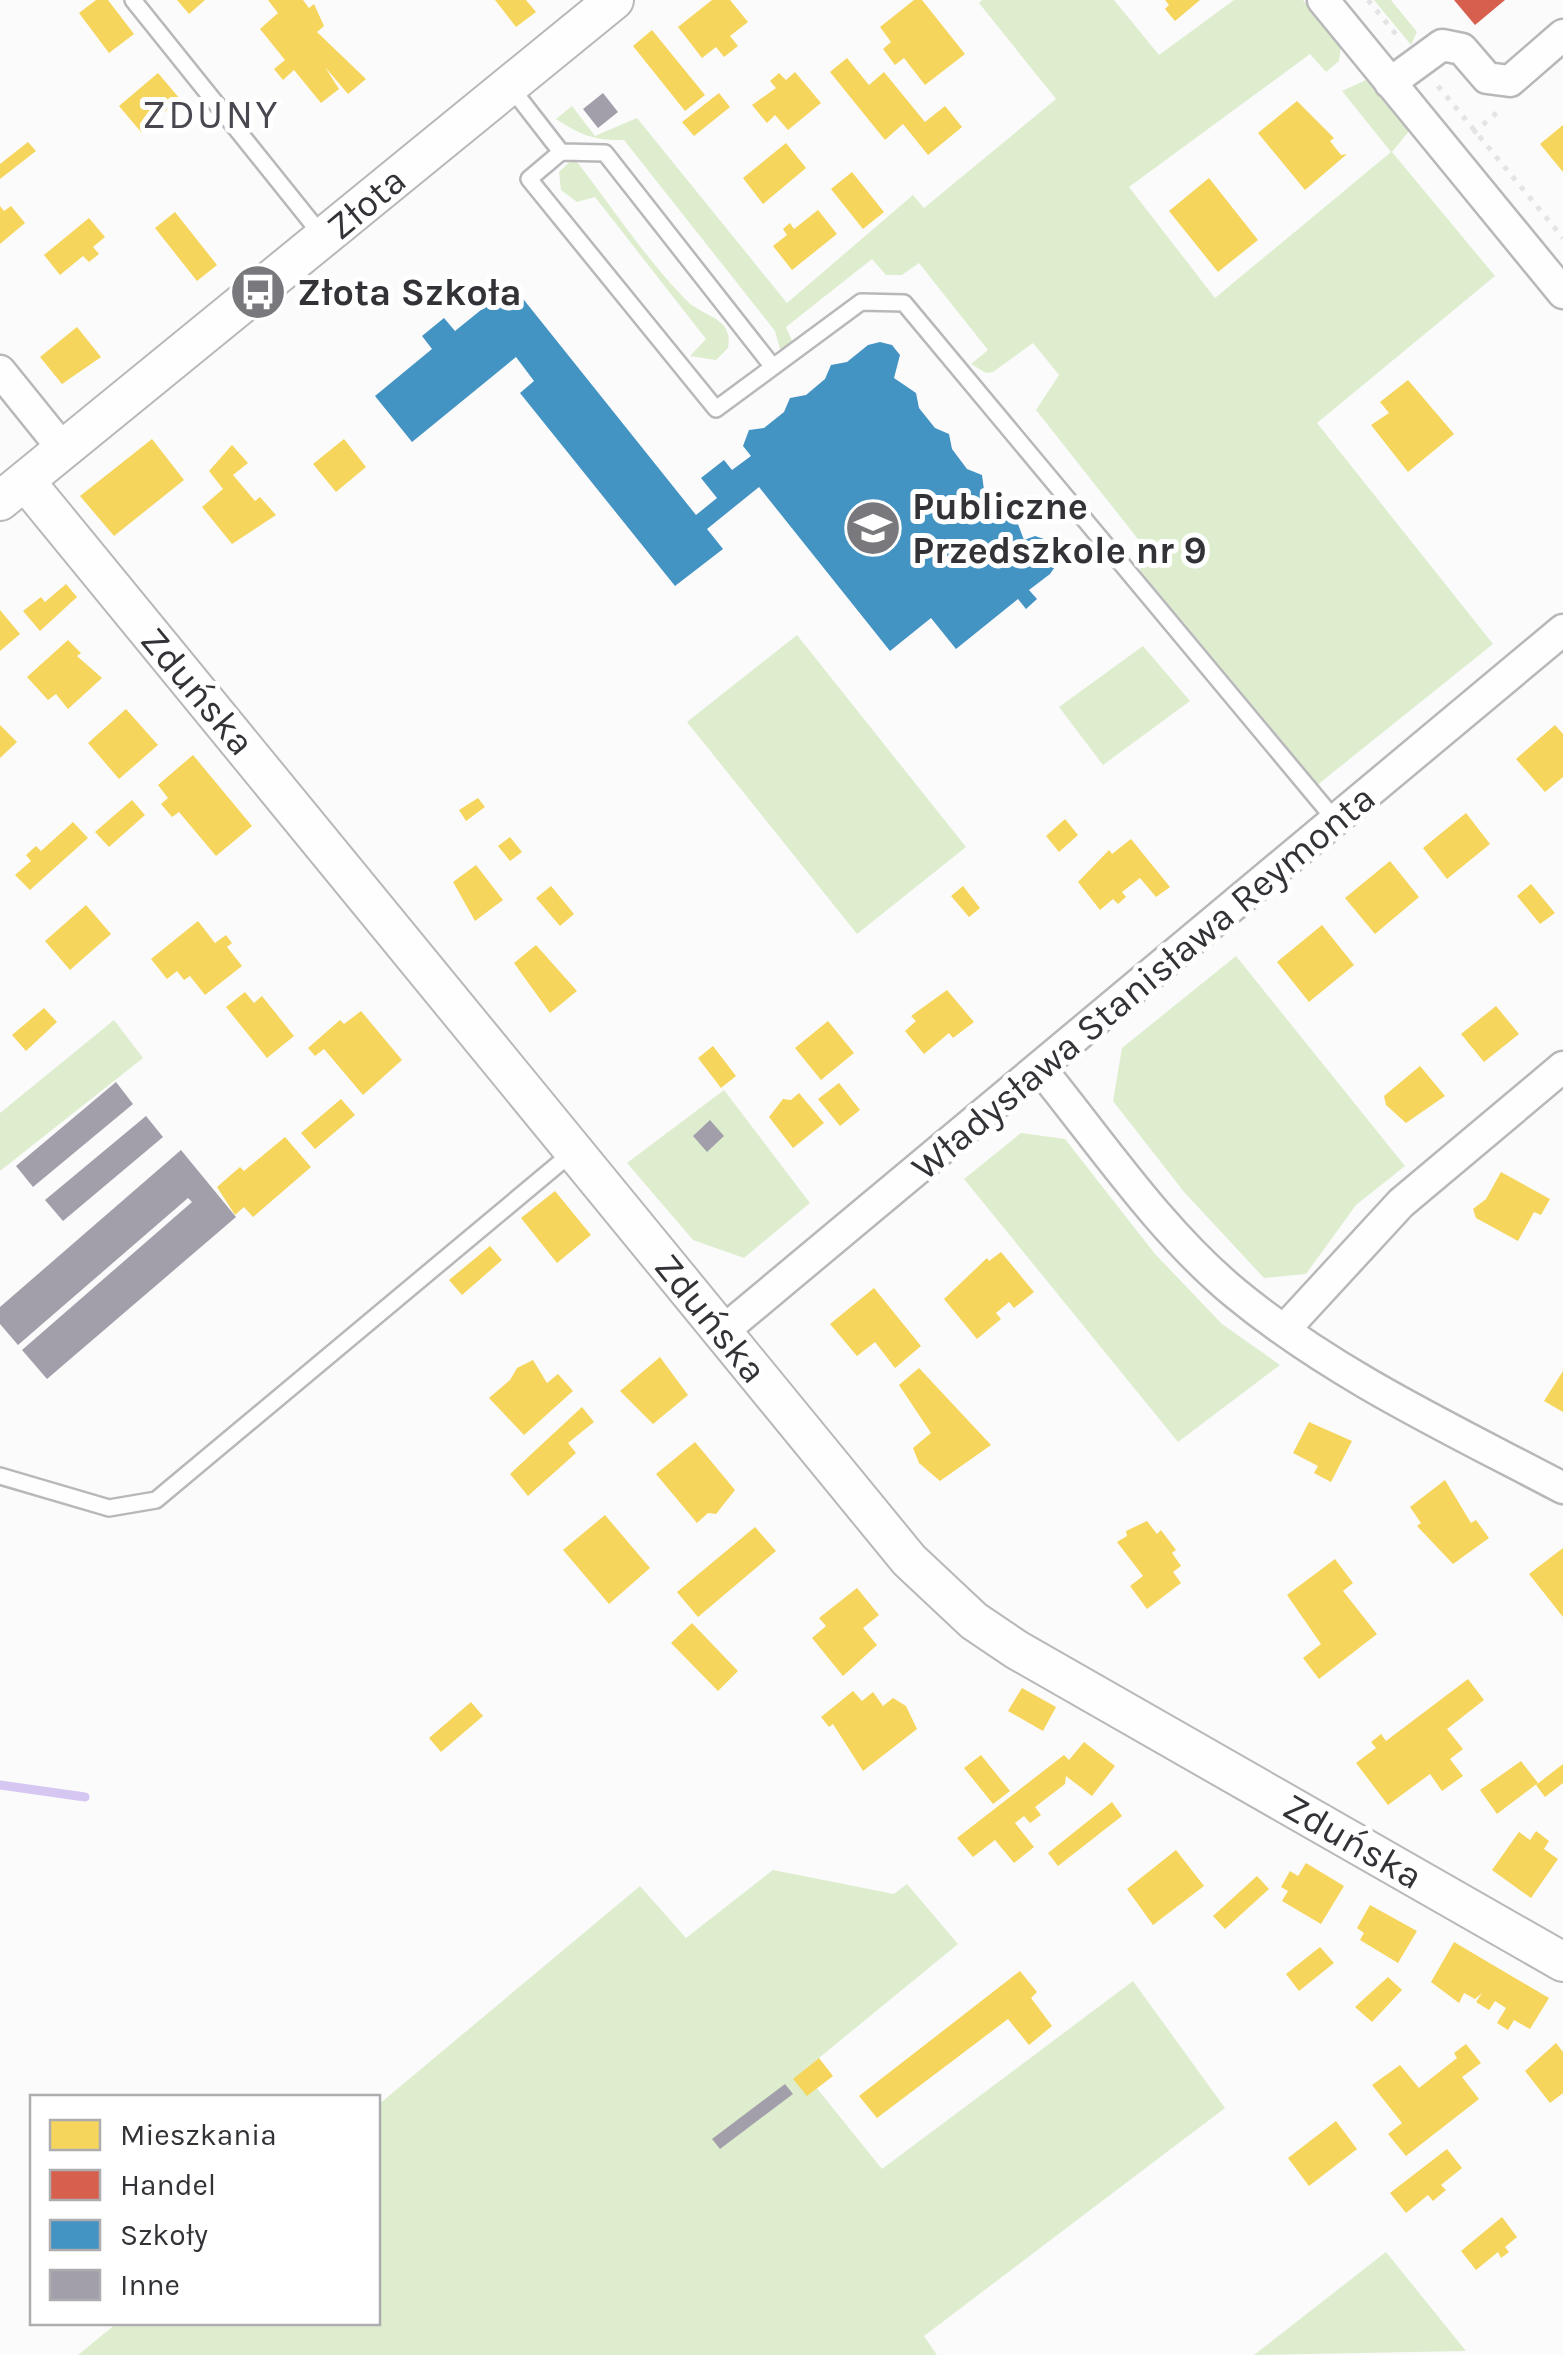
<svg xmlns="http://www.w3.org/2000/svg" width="1563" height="2355" viewBox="0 0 1563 2355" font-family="Karla,sans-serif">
	<rect width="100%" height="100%" fill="#fbfbfc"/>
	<path fill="#deedce" d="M982,0H1114L1159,55L1234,0H1303L1341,47L1339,61L1326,72L1310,54L1129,187L1215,298L1391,152L1342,91L1366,80L1410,130L1392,152L1495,276L1317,423L1493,644L1316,786L1140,572L1141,560L1149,553L1036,410L1059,375L1033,343L993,372L986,373L971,364L988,350L919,263L902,275H886L872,259L786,327L795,348L780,349L775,331L624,140C596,141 580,135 556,119L572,106L595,136L637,118L787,303L913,195L924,208L1056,99L979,3Z
		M1374,0H1391L1417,32L1411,45Z
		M574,158C610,204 645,258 686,300C704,318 734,317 728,348L716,360L690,356L706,339L595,197L577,202L561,190L559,172Z
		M797,635L966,847L857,934L687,722Z
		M1143,646L1190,701L1103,765L1059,707Z
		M1236,956L1405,1166L1356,1205L1306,1274L1264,1278L1184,1192L1113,1101L1122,1048Z
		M114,1020L143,1058L0,1171V1113Z
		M724,1090L810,1203L744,1258L693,1240L627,1163Z
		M1021,1133L1065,1139L1155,1254L1222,1324L1280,1365L1178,1442L964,1179Z
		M773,1870L894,1894L907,1884L958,1944L803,2071L882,2169L1133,1981L1225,2108L924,2336L937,2355H78L117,2323L378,2322V2105L640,1886L686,1938Z
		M1386,2252L1466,2351L1254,2355Z"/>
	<path fill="#f6d55c" d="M96,0H108L134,34L109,53L79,13Z
		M177,0H205L189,14Z
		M268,0H303L309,8L314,4L324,26L317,32L366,79L348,94L325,67L339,89L321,103L294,70L283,80L274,69L285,60L260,29L278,13Z
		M495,0H526L536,12L516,27Z
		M712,0H730L748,22L730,36L738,46L724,57L716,47L702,58L678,27Z
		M914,0H922L965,54L925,85L904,58L895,65L883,49L891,42L880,27Z
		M1165,0H1200L1175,21L1165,9L1169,5Z
		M652,30L705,95L685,111L633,46Z
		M847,58L869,85L884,72L925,122L945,106L962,127L928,155L903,124L885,140L830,72Z
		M795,72L821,103L788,130L775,115L767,123L752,105L776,88L770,81L779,73L786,80Z
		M158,73L180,99L141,132L119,106Z
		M719,93L730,107L694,136L682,122Z
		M1297,101L1334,138L1330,141L1341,155L1347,154L1305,190L1258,133Z
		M1563,125V172L1540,144Z
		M28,142L36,151L0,179V164Z
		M786,143L806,168L763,204L743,178Z
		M852,172L884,212L863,229L831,189Z
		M1209,178L1258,240L1218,272L1169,211Z
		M0,206L4,211L11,206L25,223L0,244Z
		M818,210L837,234L792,270L773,246L787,235L783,229L790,223L794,229Z
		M175,212L217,265L197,281L155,228Z
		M89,218L105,237L93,247L99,254L89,262L83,256L60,275L44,255Z
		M77,327L101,357L62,384L40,357Z
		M1408,380L1454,434L1408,472L1371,425L1389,413L1380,402Z
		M152,439L184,480L114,536L80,496Z
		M344,439L366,467L336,492L313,464Z
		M232,445L248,463L233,475L255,501L260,497L276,515L232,544L202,507L223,489L209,471Z
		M66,584L77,597L40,631L23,611L41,597L45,602Z
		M0,610L20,634L0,651Z
		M68,640L81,653L77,656L102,678L68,709L56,694L48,700L27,677Z
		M126,709L158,745L119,779L88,743Z
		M0,725L17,742L0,758Z
		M1555,725L1563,734V777L1545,792L1516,759Z
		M193,755L252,826L216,856L179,812L172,817L161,804L168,798L158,785Z
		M478,798L485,807L466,821L459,810Z
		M132,800L145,815L109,847L95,832Z
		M1466,813L1490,844L1447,879L1423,848Z
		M1065,819L1078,835L1059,852L1046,836Z
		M73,822L88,838L30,890L15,875L31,861L26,855L36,846L41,851Z
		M510,837L522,852L510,861L498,846Z
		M1131,839L1170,887L1156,897L1140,878L1122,892L1126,897L1118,904L1113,899L1100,910L1078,882L1109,850L1112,854Z
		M1390,861L1419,897L1375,934L1345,898Z
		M476,865L503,900L475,921L453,882Z
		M1531,884L1555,913L1540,924L1517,896Z
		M551,886L574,914L560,926L536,898Z
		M963,886L980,908L969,917L951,896Z
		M86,905L111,934L70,970L45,941Z
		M198,921L215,943L226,935L232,943L227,947L242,966L205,995L190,976L184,980L177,971L167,979L151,959Z
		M1322,925L1354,965L1309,1002L1277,962Z
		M536,945L577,991L550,1013L514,963Z
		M947,990L974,1022L953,1038L949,1033L924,1054L905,1031L916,1021L911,1016Z
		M245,992L254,1003L262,996L294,1036L267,1058L226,1007Z
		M1496,1006L1519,1034L1484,1062L1461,1034Z
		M44,1008L57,1022L26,1051L12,1035Z
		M361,1011L402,1060L363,1095L324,1049L315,1056L308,1048L340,1020L344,1024Z
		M828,1021L854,1053L821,1080L795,1048Z
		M713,1046L736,1076L721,1088L698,1058Z
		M1420,1066L1445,1096L1406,1123L1386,1105L1384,1096Z
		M839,1083L860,1110L840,1126L818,1099Z
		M799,1093L824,1123L793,1148L769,1117L783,1099L791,1100Z
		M341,1099L355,1115L315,1149L301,1133Z
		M285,1137L311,1167L253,1217L244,1207L235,1215L217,1187L240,1167L244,1171Z
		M1501,1172L1550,1199L1541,1215L1534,1212L1518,1241L1476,1218L1473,1209L1486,1199Z
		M555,1191L591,1235L557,1263L521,1218Z
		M490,1246L502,1260L462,1295L449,1280Z
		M1001,1252L1034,1292L1014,1308L1009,1302L996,1313L1001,1319L977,1339L944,1299L987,1258L989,1261Z
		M874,1288L921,1346L895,1368L875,1342L857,1356L830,1324Z
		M660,1357L688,1395L653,1424L620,1391Z
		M533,1360L547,1383L558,1374L573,1391L524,1435L489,1398L510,1380L517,1368Z
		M919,1368L991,1445L940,1481L919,1463L913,1448L931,1433L899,1385Z
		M1563,1371V1412L1544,1401Z
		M582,1407L594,1422L568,1443L576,1453L528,1496L510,1474Z
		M1309,1422L1352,1441L1331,1482L1314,1473L1318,1466L1293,1453Z
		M695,1442L735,1490L716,1514L708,1513L697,1523L656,1474Z
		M1445,1480L1471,1523L1476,1520L1489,1538L1453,1564L1417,1526L1421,1523L1410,1507Z
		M605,1515L650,1568L609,1604L563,1550Z
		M1147,1521L1157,1534L1161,1530L1176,1550L1172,1553L1181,1566L1173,1572L1181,1583L1147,1609L1130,1586L1143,1576L1117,1542L1127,1536L1126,1531Z
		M755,1527L776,1551L698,1617L677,1592Z
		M1563,1548V1617L1529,1574Z
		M1335,1559L1353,1583L1343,1591L1377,1634L1319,1679L1303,1658L1321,1644L1287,1595Z
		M857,1588L879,1615L863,1628L877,1645L843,1676L812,1638L826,1626L819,1618Z
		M692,1623L738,1671L718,1691L671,1643Z
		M1468,1679L1484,1700L1447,1729L1463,1749L1450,1759L1463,1776L1442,1791L1430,1774L1388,1805L1356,1763L1376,1748L1371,1742L1381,1734L1386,1741Z
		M1022,1688L1056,1707L1043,1731L1008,1711Z
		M853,1691L862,1701L873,1692L883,1706L893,1698L906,1706L917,1729L863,1771L833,1724L829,1727L821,1717Z
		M471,1702L483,1716L441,1752L429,1738Z
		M1084,1742L1115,1766L1092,1796L1066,1776L1065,1784L1035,1807L1041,1815L1030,1823L1024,1816L1015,1823L1034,1847L1014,1863L995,1840L973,1857L957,1838L1064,1755L1069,1760Z
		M981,1755L1010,1791L993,1804L964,1768Z
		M1521,1761L1538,1783L1497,1814L1480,1790Z
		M1563,1764V1783L1545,1797L1536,1785Z
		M1112,1802L1122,1816L1058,1866L1048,1853Z
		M1536,1831L1549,1841L1544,1849L1558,1859L1531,1898L1492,1870L1519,1832L1530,1840Z
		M1176,1850L1204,1886L1153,1925L1127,1889Z
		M1306,1863L1344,1886L1321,1924L1282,1901L1288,1891L1281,1887L1290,1871L1298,1876Z
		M1257,1876L1269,1889L1225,1929L1213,1916Z
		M1370,1905L1417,1931L1398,1963L1360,1940L1364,1933L1357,1928Z
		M1454,1942L1549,1998L1530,2029L1514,2020L1508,2030L1497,2023L1506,2008L1495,2001L1489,2010L1476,2002L1482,1993L1475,1999L1464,1993L1459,2003L1431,1982Z
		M1320,1947L1334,1963L1299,1991L1286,1974Z
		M1020,1971L1037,1992L1031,1998L1052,2026L1029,2045L1008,2019L877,2118L859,2096Z
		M1388,1977L1402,1990L1372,2022L1355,2007Z
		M1556,2043L1563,2052V2093L1550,2103L1525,2071Z
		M1466,2044L1481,2063L1462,2077L1479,2099L1406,2156L1388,2134L1402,2123L1372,2085L1400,2065L1419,2088L1457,2058L1454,2053Z
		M819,2058L833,2076L807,2096L793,2079Z
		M1336,2121L1357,2149L1309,2186L1288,2158Z
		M1447,2149L1462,2168L1441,2185L1446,2190L1433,2201L1428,2195L1406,2213L1390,2193Z
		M1502,2217L1517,2237L1505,2247L1509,2252L1501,2258L1498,2252L1476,2270L1461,2251Z"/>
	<path fill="#d6604d" d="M1454,0H1505L1475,25Z"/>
	<path fill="#4393c3" d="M512,285L696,515L717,498L701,478L724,460L732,470L751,456L743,446L749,430L764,428L784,412L790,398L806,395L825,379L831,365L847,362L868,345L880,342L892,345L900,355L894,378L916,393L919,408L935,428L949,434L952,449L967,469L982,475L984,490L1000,510L1015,516L1024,540L1035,536L1047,540L1056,550L1057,564L1050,574L1029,590L1037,599L1026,609L1018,599L956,649L931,618L890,651L759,487L707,529L723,549L675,586L520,393L534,381L516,357L412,442L375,396L432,349L422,336L444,318L455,331Z"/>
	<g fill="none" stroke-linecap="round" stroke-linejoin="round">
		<path stroke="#d5c6f2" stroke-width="9" d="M0,1785L85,1797"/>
	</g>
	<path fill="#a39faa" d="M603,93L618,112L598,128L583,109Z
		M116,1082L133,1104L33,1187L16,1166Z
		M146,1116L163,1137L63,1221L45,1200Z
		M710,1120L724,1136L707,1152L693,1136Z
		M181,1150L236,1217L47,1379L22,1350L192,1202L188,1198L18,1345L0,1324V1307Z
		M785,2084L793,2094L720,2149L712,2139Z"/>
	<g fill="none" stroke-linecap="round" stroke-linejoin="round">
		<g stroke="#b8b7ba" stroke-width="20">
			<path id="service" d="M133,0L324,238
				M509,85L561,152
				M773,367L605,153L561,152L529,179L716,409L861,302L904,303L1336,821
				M0,1476L109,1508L156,1500L574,1151"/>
		</g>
		<g stroke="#b8b7ba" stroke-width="35">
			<path id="minor" d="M1323,0L1563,293
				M1390,83L1442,45L1462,49L1487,78L1510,81L1563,35
				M0,371L63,449
				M1040,1068C1101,1143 1160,1231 1235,1293C1333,1374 1451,1429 1563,1488
				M1284,1330L1401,1203L1563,1067
				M722,1332L1563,630"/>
		</g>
		<g stroke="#b8b7ba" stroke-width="42">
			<path id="tertiary" d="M25,481L909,1560L974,1621L1017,1650L1563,1962
				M0,501L614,0"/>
		</g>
		<path stroke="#e5e4e5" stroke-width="5" stroke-dasharray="5 8" stroke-linecap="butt" d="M1368,0L1399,38
			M1438,86L1563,238
			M1473,133L1499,111"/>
		<use href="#service" stroke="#fefeff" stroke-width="15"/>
		<use href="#minor" stroke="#fefeff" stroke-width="30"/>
		<use href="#tertiary" stroke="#fefeff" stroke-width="38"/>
	</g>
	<defs>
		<g id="bus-disc" transform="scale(2.875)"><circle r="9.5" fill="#79787c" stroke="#fff"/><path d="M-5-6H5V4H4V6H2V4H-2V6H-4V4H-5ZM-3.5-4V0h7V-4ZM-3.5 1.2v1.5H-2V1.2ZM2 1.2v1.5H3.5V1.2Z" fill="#fff"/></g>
		<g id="school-disc" transform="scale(2.875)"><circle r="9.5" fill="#79787c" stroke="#fff"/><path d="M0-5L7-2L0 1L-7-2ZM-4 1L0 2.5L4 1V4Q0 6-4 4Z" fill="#fff"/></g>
	</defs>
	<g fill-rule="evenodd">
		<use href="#bus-disc" x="258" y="292"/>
		<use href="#school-disc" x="873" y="528"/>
	</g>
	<g text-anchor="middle" stroke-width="10" stroke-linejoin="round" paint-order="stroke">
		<g font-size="38" fill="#333237" stroke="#fff">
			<text transform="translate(366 203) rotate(-40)" y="13">Złota</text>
			<text transform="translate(198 691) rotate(50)" y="13">Zduńska</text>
			<text transform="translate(1143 982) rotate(-40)" y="13">Władysława Stanisława Reymonta</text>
			<text transform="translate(711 1318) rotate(51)" y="13">Zduńska</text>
			<text transform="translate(1353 1841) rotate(30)" y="13">Zduńska</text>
		</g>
		<g font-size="38" font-weight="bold" fill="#333237" stroke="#fff" text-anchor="start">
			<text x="297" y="305">Złota Szkoła</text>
			<text x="912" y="519">Publiczne<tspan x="912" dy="44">Przedszkole nr 9</tspan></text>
		</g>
		<g font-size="40" letter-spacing="2.5" fill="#4a4751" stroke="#fff">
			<text x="211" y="128">ZDUNY</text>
		</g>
	</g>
	<rect x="30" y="2095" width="350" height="230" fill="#ffffff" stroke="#adadaf" stroke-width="2.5"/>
	<rect x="50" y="2120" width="50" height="30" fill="#f6d55c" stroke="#adadaf" stroke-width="2.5"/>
	<text x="120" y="2145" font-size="30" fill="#333237">Mieszkania</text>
	<rect x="50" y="2170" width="50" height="30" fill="#d6604d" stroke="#adadaf" stroke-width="2.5"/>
	<text x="120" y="2195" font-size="30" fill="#333237">Handel</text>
	<rect x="50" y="2220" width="50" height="30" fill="#4393c3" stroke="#adadaf" stroke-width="2.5"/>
	<text x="120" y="2245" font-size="30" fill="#333237">Szkoły</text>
	<rect x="50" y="2270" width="50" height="30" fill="#a39faa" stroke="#adadaf" stroke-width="2.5"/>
	<text x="120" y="2295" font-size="30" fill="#333237">Inne</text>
</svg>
